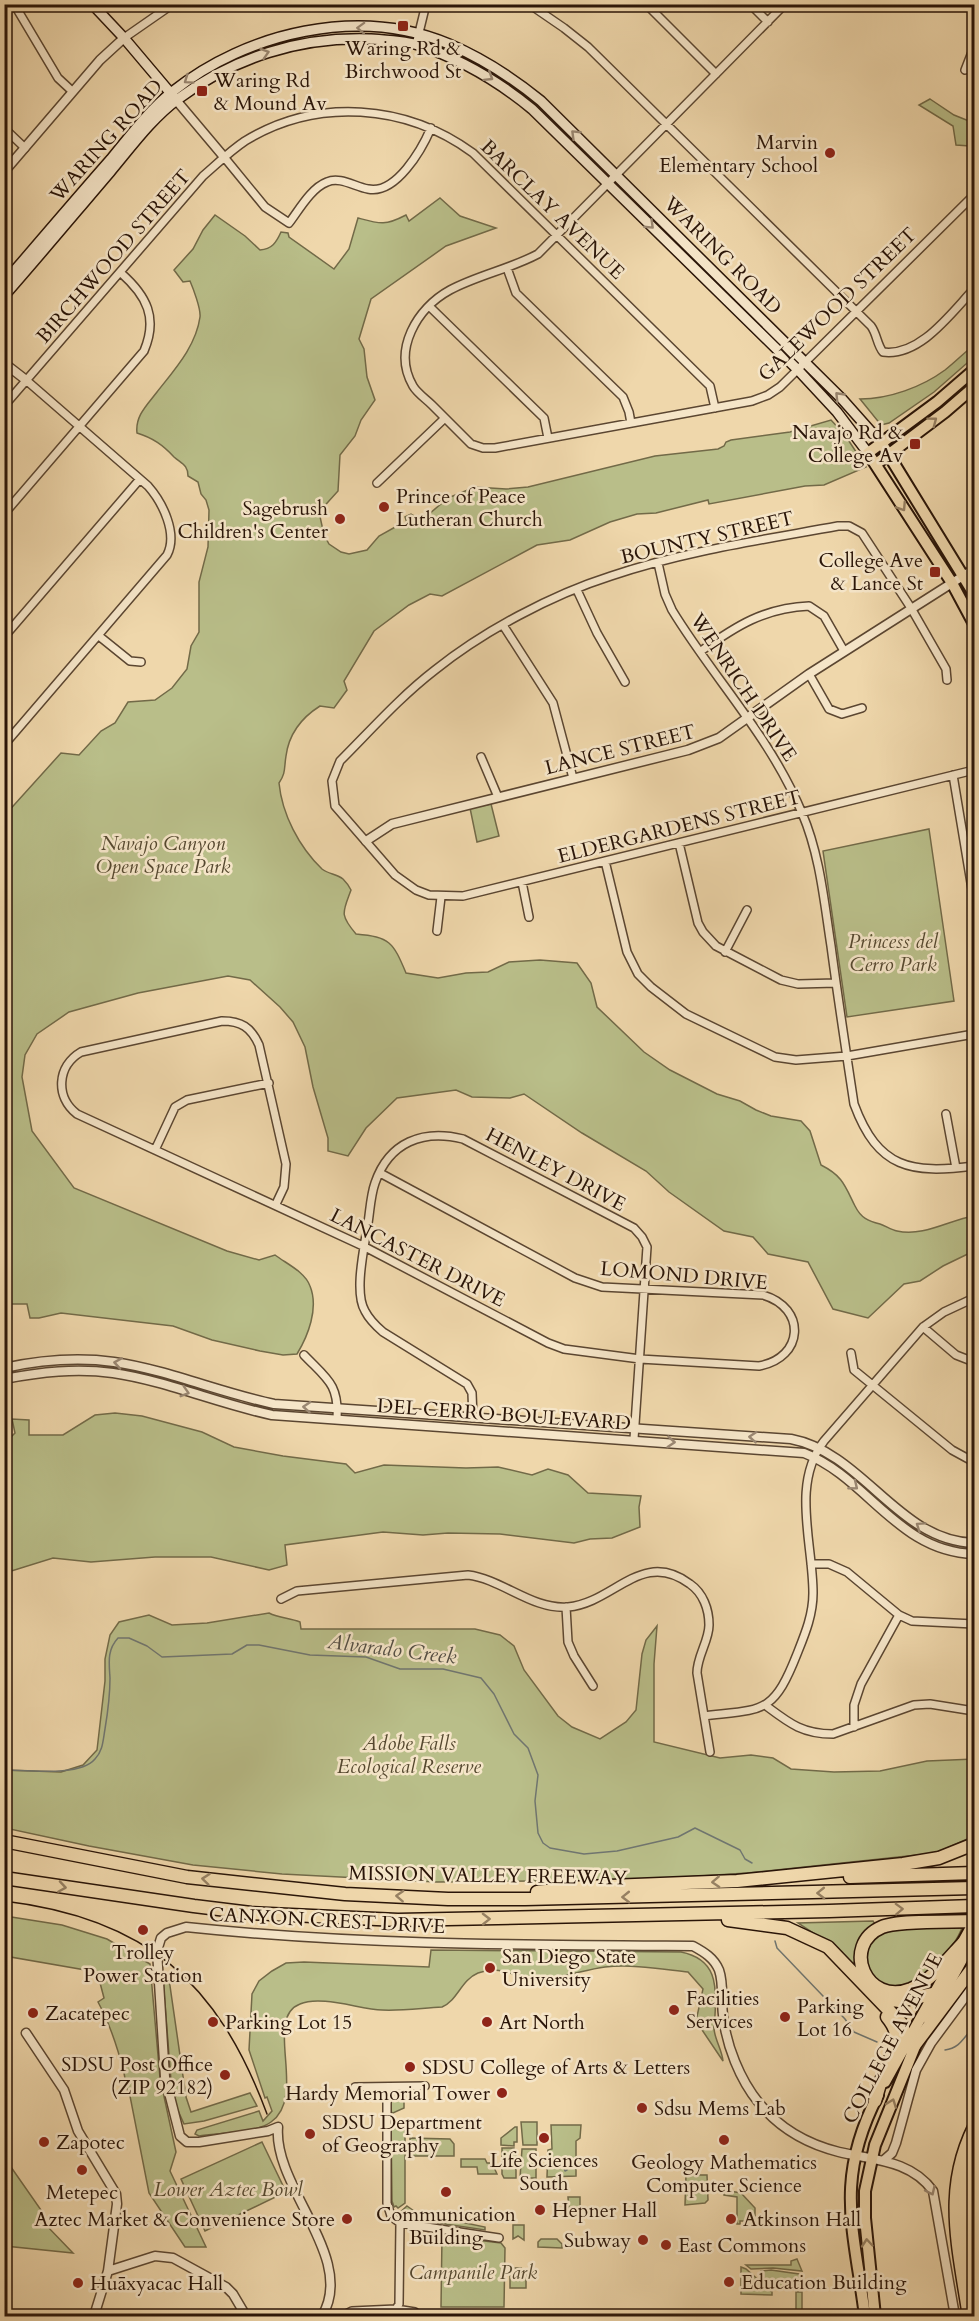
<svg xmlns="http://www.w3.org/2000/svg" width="979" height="2321" viewBox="0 0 979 2321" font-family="Cardo,serif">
	<rect width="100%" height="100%" fill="#efd7ab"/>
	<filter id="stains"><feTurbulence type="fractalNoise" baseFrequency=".00333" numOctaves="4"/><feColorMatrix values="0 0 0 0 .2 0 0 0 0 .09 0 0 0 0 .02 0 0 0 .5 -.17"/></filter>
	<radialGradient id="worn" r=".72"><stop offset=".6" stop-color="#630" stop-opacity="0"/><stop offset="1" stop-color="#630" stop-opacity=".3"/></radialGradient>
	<path fill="#b9be89" stroke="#726a48" stroke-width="1.5" d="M930,99L954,115L974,123V144L970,146L956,145L953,126L919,105Z
		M440,198L460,216L496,228L446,246L371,299L359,339L364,349L367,377L375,400L361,420L355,436L340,455L338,491L319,512L324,535L329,544L341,552L349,554L367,550L379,536L397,526L407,523L405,517L411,514L419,519L429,514L448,498L475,487L506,489L528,487L655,456L718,449L724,446L726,442L731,440L790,432L831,420L845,435L866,467L824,485L805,486L709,504L708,500L656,513L637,514L610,522L570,540L537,545L442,596L430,594L409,605L374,631L344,681L347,690L334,708L320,706C301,718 289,733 286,756C284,768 286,773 279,783C282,814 299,847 322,869C328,874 337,874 343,879C346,882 349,886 351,890C343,912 339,914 356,934C390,937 393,942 406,973L438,978L466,973L488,972L509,962L540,960L577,963L591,983L597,1007L644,1052L670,1070L717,1094L740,1101L756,1110L771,1116L801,1121L810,1131L821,1165C843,1176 845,1186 855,1206C861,1218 868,1221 880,1224C886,1226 891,1230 897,1231C924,1237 949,1220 974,1216V1251L943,1266L920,1281L904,1284L868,1318L833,1309L808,1262L768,1254L753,1237L724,1231L669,1192L646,1171L582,1133L524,1094L510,1098L472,1097L456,1090L397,1098L366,1128L348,1156L328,1151V1138L313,1087L305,1047L293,1022L280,1007L250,980L228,976L138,993L69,1012L37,1034L25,1055L22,1077L32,1131L74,1188L227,1251L259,1260L275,1255C287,1264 305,1272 310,1286C319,1308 308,1336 297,1354L283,1355L260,1351L212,1340L173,1326L61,1313L39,1318H30L27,1304H5V815L61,753L79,755L101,731L115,723L128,702L155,700L172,688L187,669L191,646L199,632V582L208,547L209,510L206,500L201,494L198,482L188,476C188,465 182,464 174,457C163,445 153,438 137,433C135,416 147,405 157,392C175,369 196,346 200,317C201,309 193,288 190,281L183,282L174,270L193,249L203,230L215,215L245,236L260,250C272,249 276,243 281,232L288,233L289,237L334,269L349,249L358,218C380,224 385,226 406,215L409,221Z
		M974,345V357L934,392L889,423L881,425L860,399C889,399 922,387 945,370C955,362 964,353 974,345Z
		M491,804L499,836L477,842L470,808Z
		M929,829L954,1001L847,1017L823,851Z
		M115,1413L142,1416L202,1432L234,1447L283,1456L346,1464L355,1473L384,1465L466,1468L498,1467L532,1475L548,1469L568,1475L588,1493L641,1496L639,1507L640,1527L612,1538L590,1539L574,1543L500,1534L448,1533L423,1535L383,1532L285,1545L287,1565L269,1570L211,1557H155L91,1562L53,1558L5,1573L4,1444L15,1433L12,1419L29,1420V1435H63L95,1415Z
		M269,1613C279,1618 289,1618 300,1622L301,1629H475L500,1635L514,1646L524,1670L558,1716L572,1727L600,1739L626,1722L636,1710L642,1654L646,1640L657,1626L654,1664V1742L720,1758L751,1755L773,1758L791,1769L834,1772L880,1771L927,1761L974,1759V1836L936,1853L747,1873L638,1880L437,1882L282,1874L193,1865L89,1846L5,1828L4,1770L61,1772L83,1765L97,1750L105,1681V1659L110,1635L119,1622L149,1615L172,1625L207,1623Z
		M5,1916L62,1925L107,1939L150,1964L160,2078L176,2152L170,2171L206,2247H185L149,2193L130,2096C125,2088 126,2082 124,2073C118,2049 110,2024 98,2002L104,1998L99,1979L91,1971L5,1956Z
		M873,1921L876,1926L861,1940L856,1967L830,1944L798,1923Z
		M963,1926C953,1949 936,1971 914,1983C896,1992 874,1986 868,1966C866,1958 868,1949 870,1942L888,1929Z
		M431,1950L681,1952C716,1959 717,1984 715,2015C715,2019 713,2025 714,2029C715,2040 722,2050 723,2061L696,2021L703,1989L688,1972C661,1969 632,1964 605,1967C581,1970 556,1981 532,1978C512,1976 498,1965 478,1973C461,1980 458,2000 442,2007C422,2008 402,2011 382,2010C359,2009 321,1995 300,2004C263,2018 308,2096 271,2122C256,2133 218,2133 199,2136L195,2134L197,2130L259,2111L263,2121L272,2111L267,2097L265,2098L249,2050L252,1994L259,1981L272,1971L286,1963L304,1962L429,1967Z
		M163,1979H169L186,2097L191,2112L250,2093L257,2106L204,2121L184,2124L176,2106L171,2080Z
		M397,2094L404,2095V2108L393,2113L390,2111V2103L397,2097Z
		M391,2121H405V2203L398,2208L396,2206L394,2207L392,2201Z
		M521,2122H537V2145H523Z
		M551,2125H581L580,2138L576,2141V2176L547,2177L548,2150L552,2149Z
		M515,2127H517V2142H514V2146L501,2145V2138Z
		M410,2138L450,2139L454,2144V2156H410Z
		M262,2142L286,2192L205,2231L181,2179Z
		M502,2148H514V2153L516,2154V2178H504L502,2174Z
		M522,2149H536V2178H520Z
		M4,2157L41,2210L44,2223L73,2253L5,2246Z
		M461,2159H485L487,2163H492L497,2174H478L477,2167H461Z
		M686,2175H707L708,2200L705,2203L685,2205Z
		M724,2190L741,2193L755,2208V2216H749L748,2221H740V2224H737V2197L724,2195Z
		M568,2197H580V2211H569Z
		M407,2206L417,2213L485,2227V2230L405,2218L398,2214Z
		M513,2225H524V2240L518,2236L513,2239Z
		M442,2236L501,2243L505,2248L504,2307H441Z
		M541,2239H557L562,2244V2248L538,2247V2242Z
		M797,2259L802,2271L773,2268L751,2269L746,2265H791V2261Z
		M741,2267L746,2269L772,2292V2295L741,2294Z
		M515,2268H521V2271H526V2288H510V2272L515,2271Z
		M771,2270L799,2274L802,2288H778L759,2275L761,2271Z
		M796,2292H802V2314H796Z"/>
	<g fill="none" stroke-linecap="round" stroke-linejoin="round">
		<path stroke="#707670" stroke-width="1.5" d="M4,1770C27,1770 80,1777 95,1759C103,1751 103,1740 105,1729C108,1711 110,1695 110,1678C109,1662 107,1650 118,1638H129L147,1646L162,1657L232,1654L247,1645H259L310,1655L366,1657L400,1669H443L481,1678L494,1694L514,1734L528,1748L538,1775L535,1801L538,1833L543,1843L550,1848L584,1854L617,1851L678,1837L695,1828L740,1850L745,1859L752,1863
			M775,1941L777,1948L845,2019L854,2032L877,2042
			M945,2050C961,2048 964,2036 974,2027
			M567,2167V2170L565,2171L564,2168Z"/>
		<g stroke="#5b4631" stroke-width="10">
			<path id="minor" d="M14,4L58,78L72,91
				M529,4L564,28L588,47L871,326C877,334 877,345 883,352C920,357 951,313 974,289
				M646,4L716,74
				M750,4L768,22
				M785,4L538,254C510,269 478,275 450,290C417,308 392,350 413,386C417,393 426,399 432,405C445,418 458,431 471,444L483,448H495L752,401L768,395L780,387L974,195
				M124,38L173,4
				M416,45L426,4
				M965,70L974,47
				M4,128L25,148
				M224,157L265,207L289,223C299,210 311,188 327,182C340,176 355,187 368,189C396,195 422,149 431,128
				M507,268L516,293L623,397L629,412L631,423
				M430,307L544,418L548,438
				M4,406L203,176C217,164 230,151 245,141C317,97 406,104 473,153L710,386L715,408
				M377,483L445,418
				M4,514L144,351C158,318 147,296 121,273
				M658,563L665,594L672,610C714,679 770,736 802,813C820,855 824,901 831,946C838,999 846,1051 854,1104C878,1169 911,1174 974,1166
				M577,590L597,633L625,682
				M503,625L553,703L573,778
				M99,636L130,661L141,662
				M4,637L140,479
				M701,651C736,626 764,608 809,606L824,616L844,651
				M809,674L829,709L842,714L862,708
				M947,680L946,669L911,608L862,533L849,526H838C762,540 685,551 611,576C551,595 484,631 435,670C400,697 371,730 340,761L332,781L335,806L395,875L416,890L429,895L463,896L974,770
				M4,745L167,555C178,534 163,503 148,486L26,380
				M481,757L498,797
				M953,775L974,901
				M679,843L698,923L703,932L716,946L781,980L798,984L836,983
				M605,861L627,952L638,974L651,987L686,1014L775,1057L796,1060L847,1056L974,1034
				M522,882L529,917
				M437,931L441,897
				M725,952L747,910
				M946,1114L956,1168
				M155,1150L175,1107L187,1100L269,1083
				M276,1204L284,1187L286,1164L259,1045C251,1027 241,1021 222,1021L81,1052C57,1066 55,1097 77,1114L365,1247L548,1343L564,1349L640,1359L759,1366C804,1358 807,1308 763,1295L602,1287L575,1278L380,1173
				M923,1327L956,1355L974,1362
				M851,1353L854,1370L952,1450L974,1462
				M304,1355C327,1379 339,1384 337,1419
				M473,1418L472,1393L467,1384L383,1332C376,1326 369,1319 365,1311C354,1293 364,1249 367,1229C370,1214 370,1197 375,1183C389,1142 423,1129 463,1139L634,1228L642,1237L647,1247L634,1439
				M811,1564H829L847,1572L899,1615L912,1621L974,1624
				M281,1599L297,1591L468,1575C502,1579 532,1610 568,1607C614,1603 642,1548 690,1584C703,1593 709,1609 709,1625C709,1641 697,1656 697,1673L710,1752
				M566,1607L568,1642L574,1656L593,1686
				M765,1705C789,1723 802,1734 833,1734L914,1705L930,1704L974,1711
				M704,1716C763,1709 773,1715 797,1654C805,1634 813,1615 813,1593C813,1543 791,1484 824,1441L923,1327L944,1312L974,1298
				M854,1727V1705L861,1684L899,1615
				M355,2087L425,2086
				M387,2087V2203L391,2216L400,2223L499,2238
				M396,2309L415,2312L418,2316
				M342,2316L352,2311L396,2309L399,2304L400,2223"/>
		</g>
		<g stroke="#5b4631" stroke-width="11">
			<path id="tertiary" d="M176,100L224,157
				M4,172L100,60L124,38
				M4,363L26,380
				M366,841L392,824L688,750L719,738L809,674L974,569
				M4,1368C41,1360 77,1357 114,1362C168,1370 221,1393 274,1404L791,1439C864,1453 898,1541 974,1543
				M4,1379C41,1372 76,1368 113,1373C167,1381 219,1404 272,1415L804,1453C868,1478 898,1552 974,1554
				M26,2033L64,2090L78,2131L116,2194L117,2204L108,2271L94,2316
				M884,2160L892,2153L896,2143L916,2070L931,2043L974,1985
				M108,2271L155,2256L173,2258L226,2287L233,2294L246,2316
				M4,2314L33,2316
				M322,2316C357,2258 273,2188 278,2127L268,2131L199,2142H187L180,2136L165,2077L157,1951L161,1938L167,1933L186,1927C355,1945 523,1945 693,1946C704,1952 714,1958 719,1970C724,1984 721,2001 723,2015C726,2045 740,2080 759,2103C780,2129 807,2144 839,2152C873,2160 911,2160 933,2191L955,2316"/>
		</g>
		<g stroke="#2a1508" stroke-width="12">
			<path id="secondary" d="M92,4L124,38L173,96
				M4,283C40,241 75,200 111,159C130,136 149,110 172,92C247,32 359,6 449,44C484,59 513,78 541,101L842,399L882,444
				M4,296C40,255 75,213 110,172C131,147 152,118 178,99C234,57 300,37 369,39C385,40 403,41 418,45C461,59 498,81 532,109L798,370L837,412L868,453"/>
		</g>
		<g stroke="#2a1508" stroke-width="14">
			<path id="primary" d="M974,370L937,402L868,453L952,583L974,624
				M882,444L974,594
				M876,464L945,412L974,387
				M929,2020L972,1941
				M885,2082L974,1922
				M865,2316C854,2229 834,2180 878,2095
				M875,2316L865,2218V2191L875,2145L918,2039"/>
		</g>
		<g stroke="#2a1508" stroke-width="15">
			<path id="motorway" d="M4,1841L187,1877L345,1894L448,1899H525L974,1888
				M850,1877L974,1873
				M4,1878L194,1906L251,1913L398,1920L829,1911L974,1906
				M537,1892L584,1887L737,1881L903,1864L939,1858L974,1844
				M728,1920L787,1928L828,1947L902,2024L907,2042
				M963,1943C948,1959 932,1980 911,1989C866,2007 840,1945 882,1927C898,1920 954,1922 974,1921
				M886,1999L899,2001L943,1992
				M914,2046L974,1966
				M875,2101C878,2092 880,2082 884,2073C892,2051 906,2040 887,2017"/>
		</g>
		<use href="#minor" stroke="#f5e5c8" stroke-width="7"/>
		<use href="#tertiary" stroke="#f5e5c8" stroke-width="8"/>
		<use href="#secondary" stroke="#f5e5c8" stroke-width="9"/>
		<use href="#primary" stroke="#efd7ab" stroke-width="10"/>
		<use href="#motorway" stroke="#efd7ab" stroke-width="12"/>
		<path stroke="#2a1508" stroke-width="1.5" d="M4,1901C146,1918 218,1982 267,2114
			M962,2316C951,2243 934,2182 974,2113"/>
	</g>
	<defs><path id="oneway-chevron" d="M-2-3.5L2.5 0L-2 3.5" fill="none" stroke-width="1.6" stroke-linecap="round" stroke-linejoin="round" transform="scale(1.5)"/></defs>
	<g stroke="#9a8772">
		<use href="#oneway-chevron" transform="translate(361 28) rotate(-178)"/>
		<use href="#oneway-chevron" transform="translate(265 53) rotate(-17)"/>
		<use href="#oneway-chevron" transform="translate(489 77) rotate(32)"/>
		<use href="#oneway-chevron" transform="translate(188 80) rotate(145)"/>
		<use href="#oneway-chevron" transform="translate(575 134) rotate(-136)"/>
		<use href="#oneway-chevron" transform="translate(650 225) rotate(44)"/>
		<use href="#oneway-chevron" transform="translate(839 396) rotate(-134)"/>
		<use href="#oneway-chevron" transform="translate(118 1363) rotate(-171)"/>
		<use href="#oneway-chevron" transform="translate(185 1392) rotate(17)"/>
		<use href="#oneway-chevron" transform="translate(307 1407) rotate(-176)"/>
		<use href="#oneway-chevron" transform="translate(753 1437) rotate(-176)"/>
		<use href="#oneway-chevron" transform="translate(671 1442) rotate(4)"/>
		<use href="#oneway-chevron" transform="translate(854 1486) rotate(39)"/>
		<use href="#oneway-chevron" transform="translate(920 1526) rotate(-145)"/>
		<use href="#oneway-chevron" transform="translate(931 2191) rotate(65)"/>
	</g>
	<g stroke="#968062">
		<use href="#oneway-chevron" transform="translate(933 421) rotate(-37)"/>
		<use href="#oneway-chevron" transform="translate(902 507) rotate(57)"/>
		<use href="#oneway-chevron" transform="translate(206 1879) rotate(-174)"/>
		<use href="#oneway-chevron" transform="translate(716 1882) rotate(177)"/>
		<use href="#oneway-chevron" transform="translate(62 1887) rotate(9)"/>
		<use href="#oneway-chevron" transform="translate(821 1893) rotate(179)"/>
		<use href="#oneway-chevron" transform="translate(400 1896) rotate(-177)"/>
		<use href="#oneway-chevron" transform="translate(626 1897) rotate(179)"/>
		<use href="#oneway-chevron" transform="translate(899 1909) rotate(-2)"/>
		<use href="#oneway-chevron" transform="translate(486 1919) rotate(-1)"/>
		<use href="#oneway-chevron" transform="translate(892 2103) rotate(-69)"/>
		<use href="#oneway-chevron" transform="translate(867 2243) rotate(-95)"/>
	</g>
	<g fill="#8f2418" stroke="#f5e5c8" stroke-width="2">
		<rect x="397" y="20" width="12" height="12" rx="3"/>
		<rect x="196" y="85" width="12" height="12" rx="3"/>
		<circle cx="830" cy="153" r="6"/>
		<rect x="909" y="438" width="12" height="12" rx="3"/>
		<circle cx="384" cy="507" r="6"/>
		<circle cx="340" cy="519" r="6"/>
		<rect x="929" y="566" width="12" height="12" rx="3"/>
		<circle cx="143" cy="1930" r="6"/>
		<circle cx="490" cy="1968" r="6"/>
		<circle cx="674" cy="2010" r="6"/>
		<circle cx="33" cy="2013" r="6"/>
		<circle cx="785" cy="2017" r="6"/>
		<circle cx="213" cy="2022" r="6"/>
		<circle cx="487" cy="2022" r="6"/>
		<circle cx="410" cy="2067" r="6"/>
		<circle cx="225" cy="2075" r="6"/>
		<circle cx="502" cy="2093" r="6"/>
		<circle cx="642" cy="2108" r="6"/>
		<circle cx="310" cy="2134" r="6"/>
		<circle cx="544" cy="2138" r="6"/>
		<circle cx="724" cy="2140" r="6"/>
		<circle cx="44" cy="2142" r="6"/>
		<circle cx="82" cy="2170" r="6"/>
		<circle cx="446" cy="2192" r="6"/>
		<circle cx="540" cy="2210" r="6"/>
		<circle cx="347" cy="2219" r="6"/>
		<circle cx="731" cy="2219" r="6"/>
		<circle cx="643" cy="2240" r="6"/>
		<circle cx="666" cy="2245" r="6"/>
		<circle cx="729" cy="2282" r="6"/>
		<circle cx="78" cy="2283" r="6"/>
	</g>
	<g text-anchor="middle" stroke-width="5" stroke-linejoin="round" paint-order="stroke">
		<g font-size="20" fill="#2a1508" stroke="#f5e5c8" text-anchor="start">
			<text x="403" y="55" text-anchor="middle">Waring Rd &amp;<tspan x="403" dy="23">Birchwood St</tspan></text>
			<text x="214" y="87">Waring Rd<tspan x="214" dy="23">&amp; Mound Av</tspan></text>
			<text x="818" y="149" text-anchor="end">Marvin<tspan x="818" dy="23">Elementary School</tspan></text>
			<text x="903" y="439" text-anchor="end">Navajo Rd &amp;<tspan x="903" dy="23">College Av</tspan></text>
			<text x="396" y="503">Prince of Peace<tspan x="396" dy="23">Lutheran Church</tspan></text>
			<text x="328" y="515" text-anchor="end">Sagebrush<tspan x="328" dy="23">Children's Center</tspan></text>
			<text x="923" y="567" text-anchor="end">College Ave<tspan x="923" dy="23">&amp; Lance St</tspan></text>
			<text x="143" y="1959" text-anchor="middle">Trolley<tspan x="143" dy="23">Power Station</tspan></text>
			<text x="502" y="1963">San Diego State<tspan x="502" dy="23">University</tspan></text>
			<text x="686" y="2005">Facilities<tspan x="686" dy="23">Services</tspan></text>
			<text x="797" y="2013">Parking<tspan x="797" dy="23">Lot 16</tspan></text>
			<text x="45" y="2020">Zacatepec</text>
			<text x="225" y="2029">Parking Lot 15</text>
			<text x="499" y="2029">Art North</text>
			<text x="213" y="2071" text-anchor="end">SDSU Post Office<tspan x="213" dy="23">(ZIP 92182)</tspan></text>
			<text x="422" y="2074">SDSU College of Arts &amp; Letters</text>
			<text x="490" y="2100" text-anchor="end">Hardy Memorial Tower</text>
			<text x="654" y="2115">Sdsu Mems Lab</text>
			<text x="322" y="2129">SDSU Department<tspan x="322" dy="23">of Geography</tspan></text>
			<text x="56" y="2149">Zapotec</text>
			<text x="544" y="2167" text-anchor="middle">Life Sciences<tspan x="544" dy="23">South</tspan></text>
			<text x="724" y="2169" text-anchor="middle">Geology Mathematics<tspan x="724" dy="23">Computer Science</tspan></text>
			<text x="82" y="2199" text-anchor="middle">Metepec</text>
			<text x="552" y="2217">Hepner Hall</text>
			<text x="446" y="2221" text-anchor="middle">Communication<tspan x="446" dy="23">Building</tspan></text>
			<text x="335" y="2226" text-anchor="end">Aztec Market &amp; Convenience Store</text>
			<text x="743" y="2226">Atkinson Hall</text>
			<text x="631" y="2247" text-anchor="end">Subway</text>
			<text x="678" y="2252">East Commons</text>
			<text x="741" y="2289">Education Building</text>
			<text x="90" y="2290">Huāxyacac Hall</text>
		</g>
		<g font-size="20" fill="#2a1508" stroke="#f5e5c8">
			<text transform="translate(106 140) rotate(-48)" y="7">WARING ROAD</text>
			<text transform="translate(553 209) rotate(44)" y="7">BARCLAY AVENUE</text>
			<text transform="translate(723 255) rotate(45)" y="7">WARING ROAD</text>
			<text transform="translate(113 256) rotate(-49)" y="7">BIRCHWOOD STREET</text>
			<text transform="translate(837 304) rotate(-44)" y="7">GALEWOOD STREET</text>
			<text transform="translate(707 537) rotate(-13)" y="7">BOUNTY STREET</text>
			<text transform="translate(744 687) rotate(56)" y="7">WENRICH DRIVE</text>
			<text transform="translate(620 749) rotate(-14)" y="7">LANCE STREET</text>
			<text transform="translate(679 826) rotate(-14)" y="7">ELDERGARDENS STREET</text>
			<text transform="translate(556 1169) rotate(28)" y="7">HENLEY DRIVE</text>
			<text transform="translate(418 1257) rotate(27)" y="7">LANCASTER DRIVE</text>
			<text transform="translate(684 1275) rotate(5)" y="7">LOMOND DRIVE</text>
			<text transform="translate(504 1414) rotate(4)" y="7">DEL CERRO BOULEVARD</text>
			<text transform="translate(488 1875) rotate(1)" y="7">MISSION VALLEY FREEWAY</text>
			<text transform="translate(327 1920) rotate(3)" y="7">CANYON CREST DRIVE</text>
			<text transform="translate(892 2038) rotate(-62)" y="7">COLLEGE AVENUE</text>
		</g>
		<g font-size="20" font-style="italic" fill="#55482f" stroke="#f5e5c8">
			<text x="163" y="850">Navajo Canyon<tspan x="163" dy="23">Open Space Park</tspan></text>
			<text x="893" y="948">Princess del<tspan x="893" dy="23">Cerro Park</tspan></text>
			<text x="409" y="1750">Adobe Falls<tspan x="409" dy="23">Ecological Reserve</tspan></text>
			<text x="228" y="2196">Lower Aztec Bowl</text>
			<text x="473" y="2279">Campanile Park</text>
		</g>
		<g font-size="21" font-style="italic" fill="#534e45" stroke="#f5e5c8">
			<text transform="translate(392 1649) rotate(7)" y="7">Alvarado Creek</text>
		</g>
	</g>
	<rect width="979" height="2321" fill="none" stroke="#efd7ab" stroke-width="24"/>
	<rect x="6" y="6" width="967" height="2309" fill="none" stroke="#2a1508" stroke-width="3"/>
	<rect x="12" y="12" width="955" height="2297" fill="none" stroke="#2a1508" stroke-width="1.5"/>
	<rect width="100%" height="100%" filter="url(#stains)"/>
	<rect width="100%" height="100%" fill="url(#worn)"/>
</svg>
